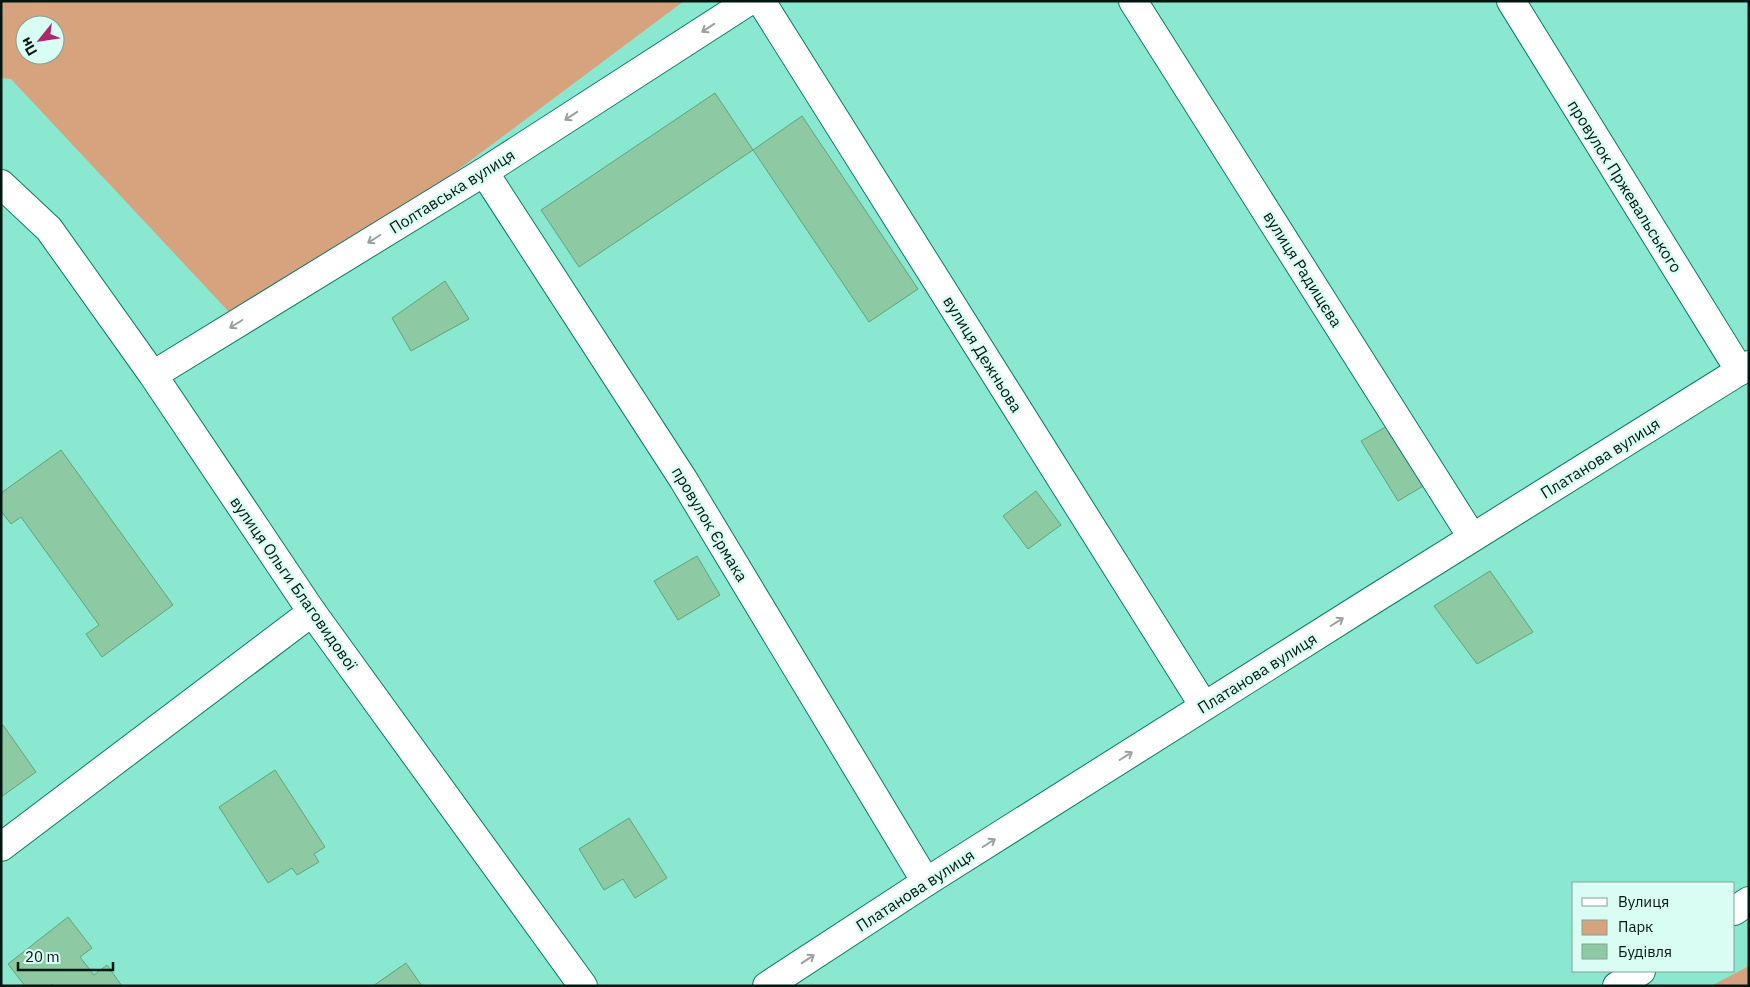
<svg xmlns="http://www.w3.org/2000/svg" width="1750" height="987" viewBox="0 0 1750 987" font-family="'IBM Plex Sans',sans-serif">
	<rect width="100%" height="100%" fill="#8be8d0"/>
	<path fill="#d7a27e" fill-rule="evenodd" d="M1,1H684L245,329L11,79L1,78ZM25,25H55V55H25Z
		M1749,966V986H1711Z"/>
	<path fill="#8dc9a2" stroke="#5fa479" d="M715,93L753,150L579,267L541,210Z
		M802,116L918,289L869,322L753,150Z
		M445,281L469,319L411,351L392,318Z
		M1389,425L1425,485L1398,501L1361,441Z
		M61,450L173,605L102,657L86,634L99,625L21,517L11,524L1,511V493Z
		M1036,491L1061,525L1028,549L1003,516Z
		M697,556L720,595L678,620L654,581Z
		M1490,571L1533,632L1477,664L1434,606Z
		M3,725L36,772L1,797V726Z
		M275,770L325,847L314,854L319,862L297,875L292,868L268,883L219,807Z
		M629,818L667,878L635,898L623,879L604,890L579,849Z
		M68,917L92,948L80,957L94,975L107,965L122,986H54L52,984L50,986H25L8,964Z
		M406,963L422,986H373Z"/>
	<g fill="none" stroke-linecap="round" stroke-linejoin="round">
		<g stroke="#087b66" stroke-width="30">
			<path id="minor" d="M761,1L1204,706
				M1133,1L1472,537
				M1511,1L1740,371
				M484,172L683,479L926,882
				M1,847L312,612
				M1734,911L1749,901
				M1617,986L1641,971"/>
		</g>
		<g stroke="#087b66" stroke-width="30">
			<path id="tertiary" d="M1,184L49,229L153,375L312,612L583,986
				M153,375L484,172L749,1
				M767,986L926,882L1368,603L1749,365"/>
		</g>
		<use href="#minor" stroke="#fff" stroke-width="28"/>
		<use href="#tertiary" stroke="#fff" stroke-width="28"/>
	</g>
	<defs><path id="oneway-shaft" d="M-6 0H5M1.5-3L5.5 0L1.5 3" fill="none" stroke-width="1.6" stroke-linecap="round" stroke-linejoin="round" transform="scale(1.25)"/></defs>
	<g stroke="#99a29f">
		<use href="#oneway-shaft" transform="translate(708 28) rotate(147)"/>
		<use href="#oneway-shaft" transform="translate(571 116) rotate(147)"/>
		<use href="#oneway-shaft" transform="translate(374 239) rotate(148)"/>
		<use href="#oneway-shaft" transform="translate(236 324) rotate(148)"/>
		<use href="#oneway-shaft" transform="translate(1337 622) rotate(-32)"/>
		<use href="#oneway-shaft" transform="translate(1126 756) rotate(-32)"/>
		<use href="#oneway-shaft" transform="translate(989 843) rotate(-32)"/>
		<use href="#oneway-shaft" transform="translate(808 959) rotate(-33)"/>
	</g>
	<g text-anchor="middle" stroke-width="5" stroke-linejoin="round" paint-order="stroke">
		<g font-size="16" fill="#001610" stroke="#dafdf3">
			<text transform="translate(1625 186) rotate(58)" y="6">провулок Пржевальського</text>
			<text transform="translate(452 191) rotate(-32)" y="6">Полтавська вулиця</text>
			<text transform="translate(1303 269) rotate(58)" y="6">вулиця Радищєва</text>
			<text transform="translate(983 354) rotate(58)" y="6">вулиця Дежньова</text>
			<text transform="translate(1600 458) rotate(-32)" y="6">Платанова вулиця</text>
			<text transform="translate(710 524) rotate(59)" y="6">провулок Єрмака</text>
			<text transform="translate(294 583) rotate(55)" y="6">вулиця Ольги Благовидової</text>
			<text transform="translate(1257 673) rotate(-32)" y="6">Платанова вулиця</text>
			<text transform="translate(915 890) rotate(-33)" y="6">Платанова вулиця</text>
		</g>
	</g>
	<rect width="1750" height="987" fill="none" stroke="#001610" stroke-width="5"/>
	<rect x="1572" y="882" width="162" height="90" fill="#dafdf3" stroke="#83a198"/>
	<rect x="1582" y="898" width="25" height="8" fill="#ffffff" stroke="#83a198"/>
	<text x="1618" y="907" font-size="15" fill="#001610">Вулиця</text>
	<rect x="1582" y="920" width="25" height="15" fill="#d7a27e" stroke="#83a198"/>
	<text x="1618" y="932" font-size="15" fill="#001610">Парк</text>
	<rect x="1582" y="944" width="25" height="15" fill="#8dc9a2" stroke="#83a198"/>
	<text x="1618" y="957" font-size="15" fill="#001610">Будівля</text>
	<g transform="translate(40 40) rotate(240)"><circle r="24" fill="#dafdf3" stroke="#83a198"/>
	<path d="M0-4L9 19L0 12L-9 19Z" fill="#af286c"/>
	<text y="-8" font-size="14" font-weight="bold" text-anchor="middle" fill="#001610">Пн</text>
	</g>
	<path d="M18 962v8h95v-8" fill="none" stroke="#001610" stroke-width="2.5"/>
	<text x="25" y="962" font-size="15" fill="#001610" stroke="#dafdf3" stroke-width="4" paint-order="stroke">20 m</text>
</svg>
